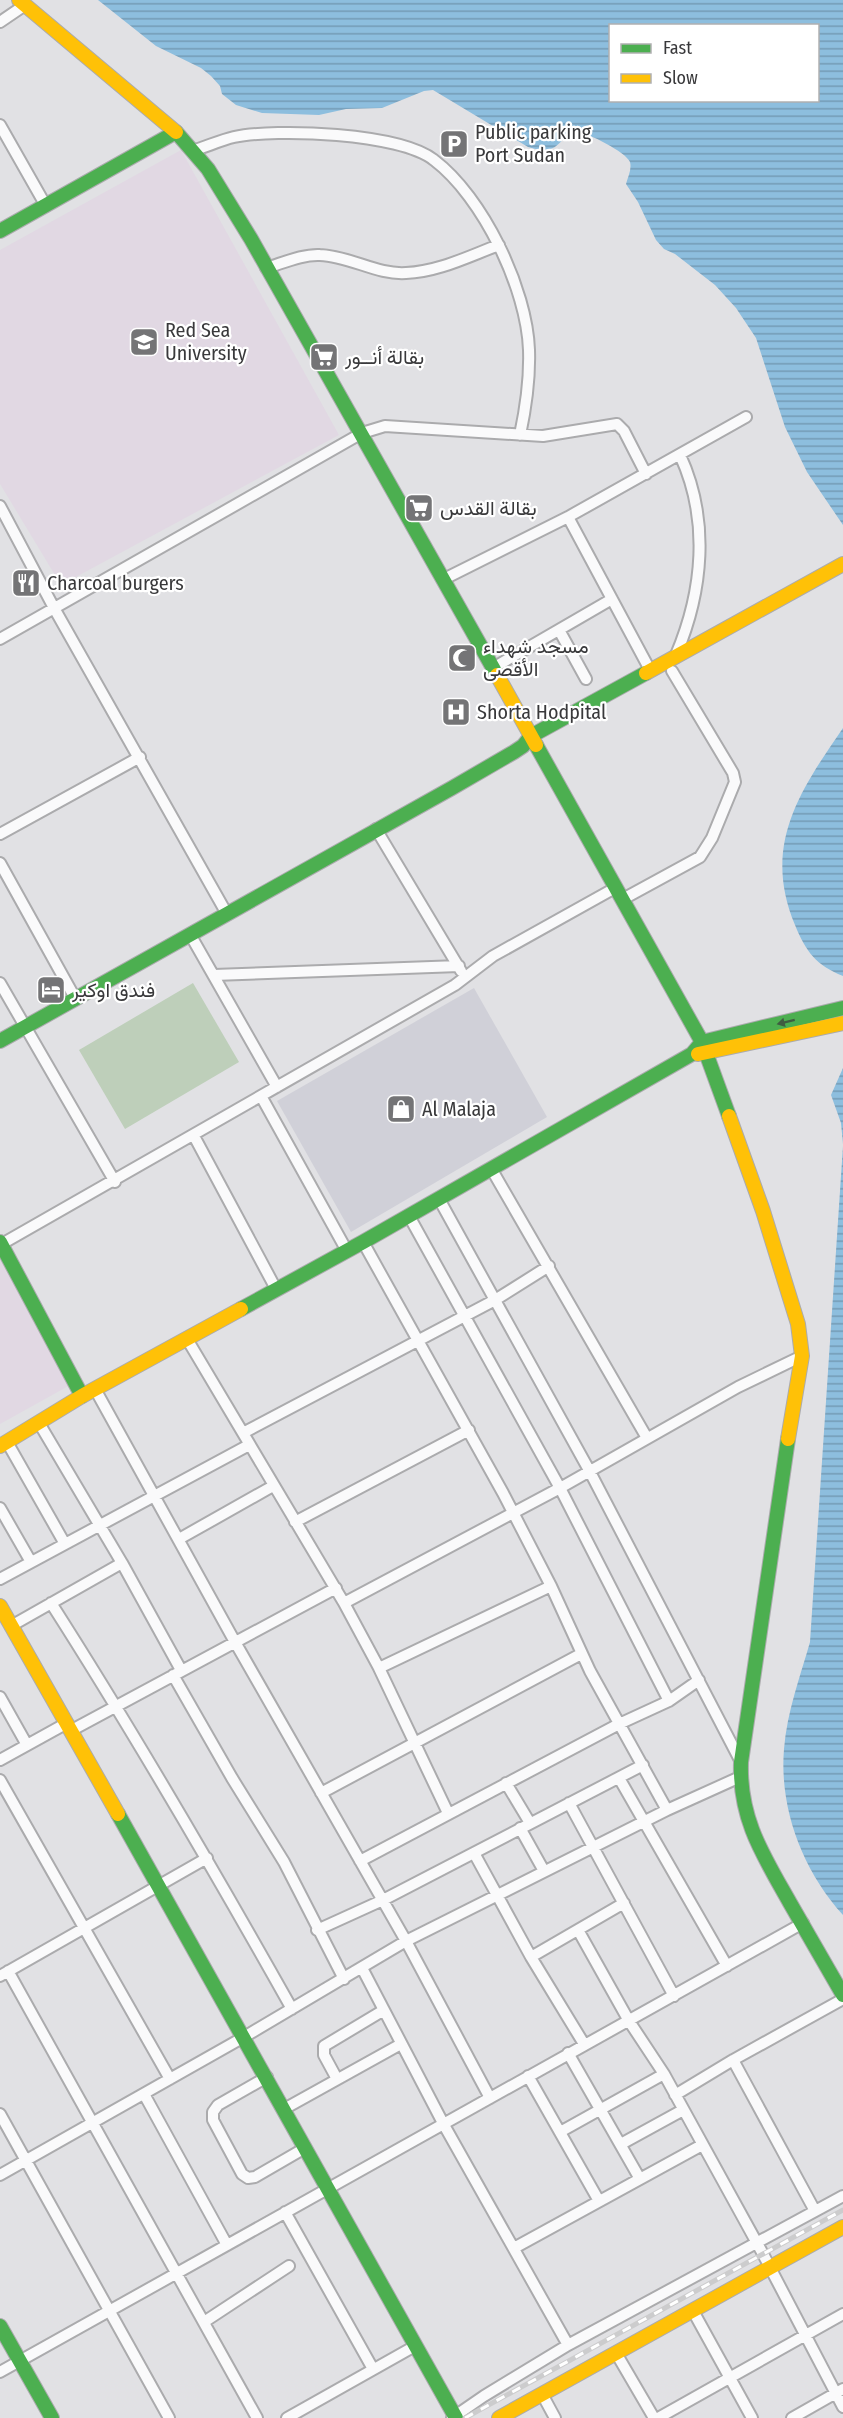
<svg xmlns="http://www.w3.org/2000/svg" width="843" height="2418" viewBox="0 0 843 2418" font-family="'Fira Sans Condensed',Vazirmatn,sans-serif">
	<defs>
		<pattern id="water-rules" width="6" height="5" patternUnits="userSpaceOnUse" patternTransform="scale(1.5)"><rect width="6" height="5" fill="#8dbede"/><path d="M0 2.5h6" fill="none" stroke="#749bb5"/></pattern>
	</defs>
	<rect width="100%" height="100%" fill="#e1e1e4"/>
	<path fill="#d0d0d8" d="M474,988L547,1117L351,1232L277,1101Z"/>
	<path fill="#e1d8e3" d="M181,150L339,435L61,585L0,484V250Z
		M0,1257L72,1384L0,1424Z"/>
	<path fill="#becfba" d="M193,983L239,1062L125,1129L79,1050Z"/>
	<path fill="url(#water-rules)" fill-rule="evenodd" d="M98,0H843V525L807,472L785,427L756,338L736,308L715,285L675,254L664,249L656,240L638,202L626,184C628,177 632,169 630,162C626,152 588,133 578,132C558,131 564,159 528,147L433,90L424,91L382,108L346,109L319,115L262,113L236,105L222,94L220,86L211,76L201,68L156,46ZM610,26H818V100H610Z
		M843,728V976C816,965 806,952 795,925C762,846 799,792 843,728Z
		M843,1068V1144L841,1123L831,1095Z
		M843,1146V1915C803,1871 779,1809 784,1749C787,1712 800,1677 810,1642Z"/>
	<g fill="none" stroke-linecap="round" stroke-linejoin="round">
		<g stroke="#ababad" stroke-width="14">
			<path id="street" d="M0,22L25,5
				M0,125L46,206
				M195,150C208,146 221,140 234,137C276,128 400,133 434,160C483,197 527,289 529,350C530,379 526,407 520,435
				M266,268C283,263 303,254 320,255C350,256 377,275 406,273C438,272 469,256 499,245
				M0,506L54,608L227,914
				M568,517L650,670
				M444,579L568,517L746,417
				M559,630L586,679
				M0,639L362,433L385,426L543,436L617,424L624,431L646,474
				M676,655C703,591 710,520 680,455
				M493,668L612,599
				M376,829L461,971
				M0,834L140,757
				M0,863L75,998
				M623,899L700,857L712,838L735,782L733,773L672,671
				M191,936L277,1087
				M214,975L459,966
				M0,983L115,1182
				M261,1096L347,1251
				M194,1136L276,1289
				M492,1170L647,1438
				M439,1199L589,1470L741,1762
				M409,1216L560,1488L669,1701
				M363,1242L503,1493L551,1586L590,1671L667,1810
				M0,1245L455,985L493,956L615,888
				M187,1339L344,1603L379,1668L448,1813
				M95,1389L235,1642L406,1941L490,2098
				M39,1423L122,1563L181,1670
				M243,1433L495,1300L549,1266
				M7,1442L65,1544
				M0,1508L31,1562
				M295,1522L469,1430
				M179,1539L273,1486
				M0,1579L249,1445
				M51,1603C136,1736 215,1872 292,2009
				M344,1603L560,1488L738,1387L802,1356
				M11,1626L122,1563
				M379,1668L551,1586
				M173,1675L232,1778L284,1862L344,1979
				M0,1697L27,1745
				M72,1730L336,1588
				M0,1760L67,1723
				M619,1778L727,1966
				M0,1780L170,2079
				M506,1783L530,1823
				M321,1793L581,1654
				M569,1803L674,1996
				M520,1828L544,1871
				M474,1853L531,1957L584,2044
				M360,1861L619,1724L669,1701L699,1680
				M317,1930L383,1900L643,1765
				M578,1930L629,2021L664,2074L763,2254L843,2407
				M531,1957L624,1903
				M362,1968L444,2125L568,2345
				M8,1971L257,2418
				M0,1976L207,1858
				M568,2053L640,2179
				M733,2060L815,2211
				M528,2076L599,2201
				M267,2077L218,2105L213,2112V2120L242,2174L248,2178L255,2177L305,2148
				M337,2079L324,2055V2046L384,2010
				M144,2094L227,2245
				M675,2095L733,2060L843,1999
				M284,2109L401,2044
				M0,2114L169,2418
				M560,2132L664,2074
				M621,2144L683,2110
				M0,2175L244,2037L406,1941L667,1810L740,1777
				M285,2212L373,2369
				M514,2248L702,2145
				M693,2311L752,2418
				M204,2322L289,2266
				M616,2353L654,2418
				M0,2372L803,1923
				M542,2394L555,2418
				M287,2418L415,2346
				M452,2418L484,2396L568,2345L843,2196
				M658,2418L843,2314
				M792,2418L843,2389"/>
		</g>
		<g stroke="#ababad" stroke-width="16">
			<path id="fast" d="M0,231L176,132L208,169L251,239L497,675
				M536,745L702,1042L729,1116
				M0,1041L452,788L514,752L523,746L531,736L646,673
				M0,1242L82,1396
				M241,1309L363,1242L692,1054L702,1042L843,1008
				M788,1439L741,1762C739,1819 763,1855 790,1903C808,1934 825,1964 843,1995
				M118,1814L456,2418
				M0,2326L52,2418"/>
		</g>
		<g stroke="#ababad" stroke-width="16">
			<path id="slow" d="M19,0L176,132
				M646,673L843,564
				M497,675L536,745
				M698,1054L843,1023
				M729,1116L763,1211L798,1324L802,1356L788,1439
				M0,1446L82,1396L241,1309
				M0,1606L118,1814
				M499,2418L843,2227"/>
		</g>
		<use href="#street" stroke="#fafafb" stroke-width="10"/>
		<use href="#fast" stroke="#4caf50" stroke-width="14"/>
		<use href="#slow" stroke="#ffc107" stroke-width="14"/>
		<g stroke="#cccccd" stroke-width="5">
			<path id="rail" d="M465,2418L843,2210"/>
		</g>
		<use href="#rail" stroke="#fff" stroke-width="3" stroke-dasharray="9" stroke-linecap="butt"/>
	</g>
	<defs><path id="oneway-solid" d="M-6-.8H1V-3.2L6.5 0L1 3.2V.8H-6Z" transform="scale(1.5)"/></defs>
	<use fill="#3f5c41" href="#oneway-solid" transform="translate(786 1022) rotate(166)"/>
	<defs>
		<g id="parking-square" transform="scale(1.5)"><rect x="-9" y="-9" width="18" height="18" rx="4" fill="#747476" stroke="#fff"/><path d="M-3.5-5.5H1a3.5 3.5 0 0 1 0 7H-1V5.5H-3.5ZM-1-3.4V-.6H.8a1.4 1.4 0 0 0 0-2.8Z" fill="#fff"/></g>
		<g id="university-square" transform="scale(1.5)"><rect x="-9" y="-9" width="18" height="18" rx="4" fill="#747476" stroke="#fff"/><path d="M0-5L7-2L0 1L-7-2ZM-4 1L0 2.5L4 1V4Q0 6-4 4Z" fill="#fff"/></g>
		<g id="supermarket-square" transform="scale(1.5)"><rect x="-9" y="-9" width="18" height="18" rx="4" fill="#747476" stroke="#fff"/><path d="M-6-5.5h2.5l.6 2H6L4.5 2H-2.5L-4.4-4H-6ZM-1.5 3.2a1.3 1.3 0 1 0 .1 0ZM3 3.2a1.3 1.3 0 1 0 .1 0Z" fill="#fff"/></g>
		<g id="restaurant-square" transform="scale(1.5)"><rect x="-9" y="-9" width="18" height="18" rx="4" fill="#747476" stroke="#fff"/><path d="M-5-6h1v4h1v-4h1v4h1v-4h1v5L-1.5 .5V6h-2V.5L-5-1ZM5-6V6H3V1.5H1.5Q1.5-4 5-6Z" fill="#fff"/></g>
		<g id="mosque-square" transform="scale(1.5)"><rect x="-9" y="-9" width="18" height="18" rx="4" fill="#747476" stroke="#fff"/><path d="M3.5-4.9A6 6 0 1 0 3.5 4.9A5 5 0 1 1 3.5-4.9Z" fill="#fff"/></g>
		<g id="hospital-square" transform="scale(1.5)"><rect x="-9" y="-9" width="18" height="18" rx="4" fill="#747476" stroke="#fff"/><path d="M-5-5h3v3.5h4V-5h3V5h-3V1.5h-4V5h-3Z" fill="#fff"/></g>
		<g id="hotel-square" transform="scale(1.5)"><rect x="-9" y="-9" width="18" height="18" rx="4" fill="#747476" stroke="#fff"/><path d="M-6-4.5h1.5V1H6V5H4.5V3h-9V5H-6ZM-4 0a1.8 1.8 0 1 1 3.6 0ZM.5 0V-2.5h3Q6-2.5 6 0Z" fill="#fff"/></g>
		<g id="shop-square" transform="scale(1.5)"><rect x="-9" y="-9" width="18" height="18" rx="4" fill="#747476" stroke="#fff"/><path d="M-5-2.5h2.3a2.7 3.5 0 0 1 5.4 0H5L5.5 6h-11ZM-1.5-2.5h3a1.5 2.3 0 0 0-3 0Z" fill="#fff"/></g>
	</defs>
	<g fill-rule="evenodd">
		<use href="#parking-square" x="454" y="144"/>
		<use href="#university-square" x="144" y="342"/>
		<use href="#supermarket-square" x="324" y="357"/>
		<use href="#supermarket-square" x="419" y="508"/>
		<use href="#restaurant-square" x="26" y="583"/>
		<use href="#mosque-square" x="462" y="658"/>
		<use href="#hospital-square" x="456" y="712"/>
		<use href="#hotel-square" x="51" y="990"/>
		<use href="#shop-square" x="401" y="1109"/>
	</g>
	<g text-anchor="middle" stroke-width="4.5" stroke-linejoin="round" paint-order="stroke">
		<g font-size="20" fill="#39393b" stroke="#fff" text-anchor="start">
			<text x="475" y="139">Public parking<tspan x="475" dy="23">Port Sudan</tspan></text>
			<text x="165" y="337">Red Sea<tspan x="165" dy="23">University</tspan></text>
			<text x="345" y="364">بقالة أنــور</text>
			<text x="440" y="515">بقالة القدس</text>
			<text x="47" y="590">Charcoal burgers</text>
			<text x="483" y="653">مسجد شهداء<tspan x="483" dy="23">الأقصى</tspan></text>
			<text x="477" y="719">Shorta Hodpital</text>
			<text x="72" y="997">فندق اوكير</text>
			<text x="422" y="1116">Al Malaja</text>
		</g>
	</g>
	<rect x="609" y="24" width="210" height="78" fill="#ffffff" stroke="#b0b0b1" stroke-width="1.5"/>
	<rect x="621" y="44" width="30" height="9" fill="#4caf50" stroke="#b0b0b1" stroke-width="1.5"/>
	<text x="663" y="54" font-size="18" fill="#39393b">Fast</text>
	<rect x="621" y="74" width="30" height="9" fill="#ffc107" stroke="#b0b0b1" stroke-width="1.5"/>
	<text x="663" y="84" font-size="18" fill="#39393b">Slow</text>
</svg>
